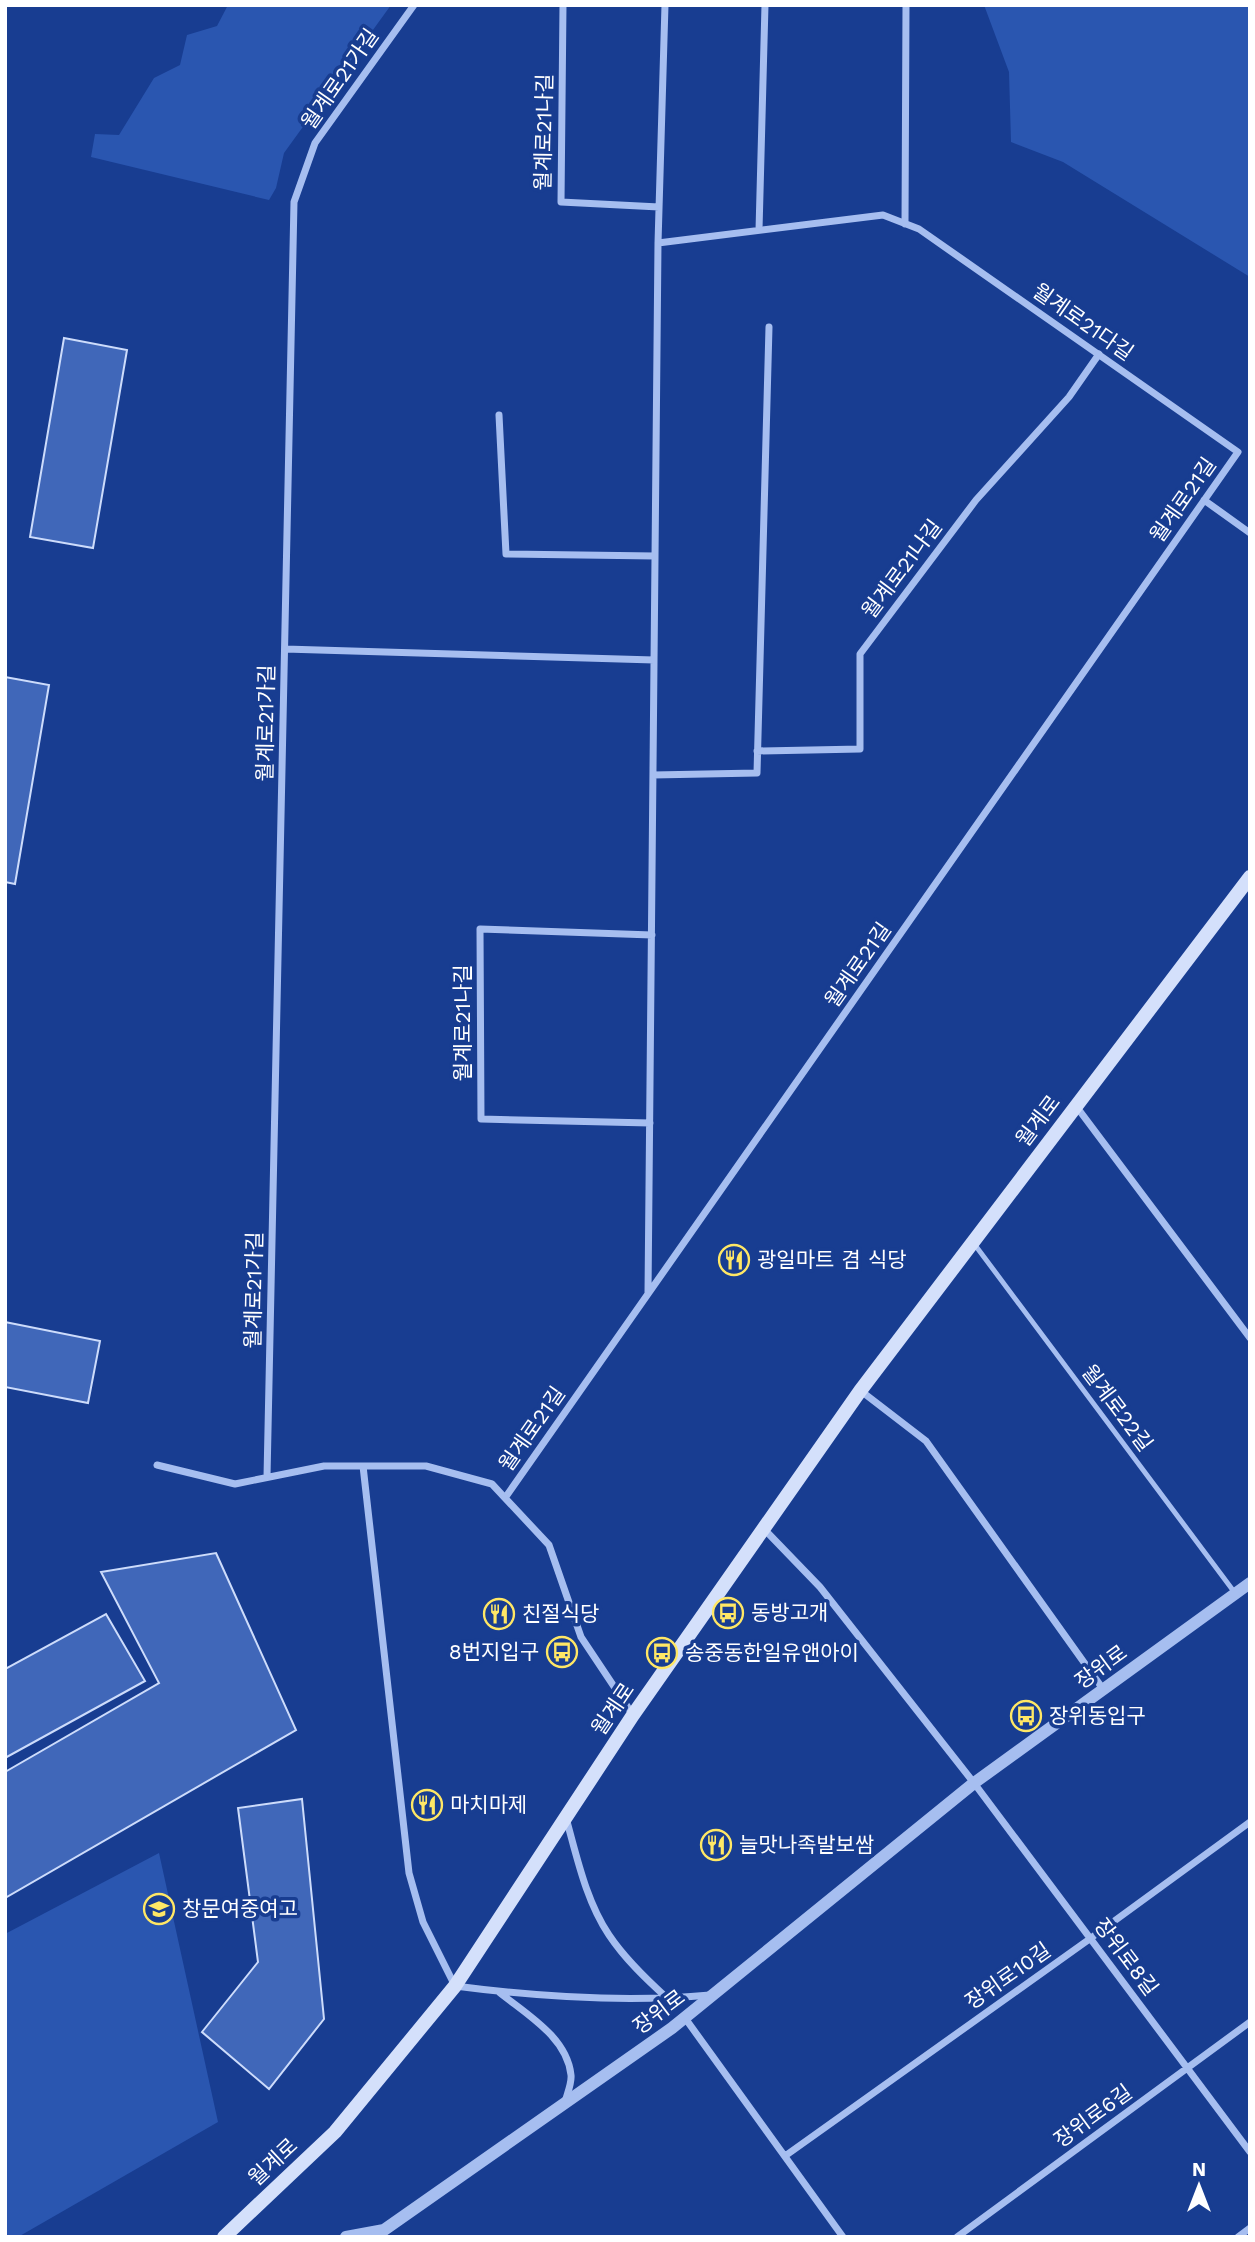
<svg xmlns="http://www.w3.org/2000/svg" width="1255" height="2242" viewBox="0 0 1255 2242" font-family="'Work Sans','Noto Sans KR',sans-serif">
	<rect width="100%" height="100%" fill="#183d91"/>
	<path fill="#2a56b0" d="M228,5H391L284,153L276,188L269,200L91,157L95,134L119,135L154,78L180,65L187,35L217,26Z
		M984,5H1250V277L1063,162L1011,142L1009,72Z
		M159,1853L218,2122L18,2237H5V1934Z"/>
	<path fill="#4067b9" stroke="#cddcfb" stroke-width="2" d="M64,338L127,350L93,548L30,537Z
		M5,677L49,685L15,884L5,882Z
		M5,1322L100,1341L88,1403L5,1387Z
		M216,1553L296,1730L5,1898V1772L159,1683L101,1572Z
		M106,1614L145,1681L5,1758V1669Z
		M302,1799L324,2019L269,2089L202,2032L258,1962L238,1808Z"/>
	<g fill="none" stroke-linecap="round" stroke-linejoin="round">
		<path stroke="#a6bef0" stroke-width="5" d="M975,1245L1235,1593"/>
		<path stroke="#a6bef0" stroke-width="7" d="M563,5L561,202L659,207
			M905,224L906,5
			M759,230L765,5
			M499,415L506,554L655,556
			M1204,500L1250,533
			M285,649L654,660
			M757,751L860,749V654L976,500L1069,397L1099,354
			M653,775L757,773L769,327
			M1076,1106L1250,1338
			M650,1123L481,1119L480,929L652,935
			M648,1293L658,243L665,5
			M861,1391L926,1441L1103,1689
			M157,1465L235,1484L324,1466H426L492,1484L549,1545L581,1637L633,1715
			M363,1466L409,1873L423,1922L455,1986C539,1997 625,2003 710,1995
			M267,1477L294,202L315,143L414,5
			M505,1498L1238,452L919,229L883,215L658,243
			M764,1529L820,1587L974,1783L1250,2152
			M566,1818C577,1857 586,1901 609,1935C625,1959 646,1979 667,1998
			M499,1992C526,2014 567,2037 571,2075C572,2083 567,2094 565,2102
			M685,2018L843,2237
			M785,2156L1091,1938L1250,1822
			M957,2237L1250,2022
			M1238,2237L1250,2228"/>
		<path stroke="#a6bef0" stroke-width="12" d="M346,2237L384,2230L672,2028L974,1783L1250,1583"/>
		<path stroke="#d4e0fb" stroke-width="14" d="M224,2237L335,2132L455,1986L633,1715L860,1391L1250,877"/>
	</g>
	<defs>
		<g id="restaurant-ring" transform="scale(1.575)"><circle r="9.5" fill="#183d91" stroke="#ffe765" stroke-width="1.5"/><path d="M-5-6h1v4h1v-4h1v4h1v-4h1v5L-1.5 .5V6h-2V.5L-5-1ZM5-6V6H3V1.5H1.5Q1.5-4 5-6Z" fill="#ffe765"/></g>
		<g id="bus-ring" transform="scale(1.575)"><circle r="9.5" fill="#183d91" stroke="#ffe765" stroke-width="1.5"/><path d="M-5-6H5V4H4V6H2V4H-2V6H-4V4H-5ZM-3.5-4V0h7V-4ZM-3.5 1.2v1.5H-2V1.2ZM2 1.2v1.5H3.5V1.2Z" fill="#ffe765"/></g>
		<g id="school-ring" transform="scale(1.575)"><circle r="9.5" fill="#183d91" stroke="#ffe765" stroke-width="1.5"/><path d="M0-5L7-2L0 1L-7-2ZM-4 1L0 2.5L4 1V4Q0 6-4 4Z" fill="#ffe765"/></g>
	</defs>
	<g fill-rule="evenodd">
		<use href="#restaurant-ring" x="734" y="1260"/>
		<use href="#bus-ring" x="728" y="1613"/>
		<use href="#restaurant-ring" x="499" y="1614"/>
		<use href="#bus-ring" x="562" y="1652"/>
		<use href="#bus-ring" x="662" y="1653"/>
		<use href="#bus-ring" x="1026" y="1716"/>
		<use href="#restaurant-ring" x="427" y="1805"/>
		<use href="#restaurant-ring" x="716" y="1845"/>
		<use href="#school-ring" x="159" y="1909"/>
	</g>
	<g text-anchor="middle" stroke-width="7" stroke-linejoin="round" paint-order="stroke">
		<g font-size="21" fill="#fff" stroke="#183d91">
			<text transform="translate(340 79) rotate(-55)" y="7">월계로21가길</text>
			<text transform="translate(544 132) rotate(-89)" y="7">월계로21나길</text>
			<text transform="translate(1083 322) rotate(35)" y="7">월계로21다길</text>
			<text transform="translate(1183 500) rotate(-55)" y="7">월계로21길</text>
			<text transform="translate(902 569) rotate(-53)" y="7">월계로21나길</text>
			<text transform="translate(266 723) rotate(-89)" y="7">월계로21가길</text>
			<text transform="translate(858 965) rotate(-55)" y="7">월계로21길</text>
			<text transform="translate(463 1023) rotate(-90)" y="7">월계로21나길</text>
			<text transform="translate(1038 1121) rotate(-53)" y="7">월계로</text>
			<text transform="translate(254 1290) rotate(-89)" y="7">월계로21가길</text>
			<text transform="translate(1117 1408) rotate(53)" y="7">월계로22길</text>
			<text transform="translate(532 1429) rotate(-55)" y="7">월계로21길</text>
			<text transform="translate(1101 1667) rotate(-36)" y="7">장위로</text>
			<text transform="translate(613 1709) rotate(-56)" y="7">월계로</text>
			<text transform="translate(1126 1957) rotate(53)" y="7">장위로8길</text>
			<text transform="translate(1008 1976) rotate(-35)" y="7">장위로10길</text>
			<text transform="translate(659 2012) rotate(-37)" y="7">장위로</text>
			<text transform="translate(1093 2116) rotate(-36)" y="7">장위로6길</text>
			<text transform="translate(273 2162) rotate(-43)" y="7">월계로</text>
		</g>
		<g font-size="21" fill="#fff" stroke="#183d91" text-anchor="start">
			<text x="757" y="1267">광일마트 겸 식당</text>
			<text x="751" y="1620">동방고개</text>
			<text x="522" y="1621">친절식당</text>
			<text x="539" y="1659" text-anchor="end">8번지입구</text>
			<text x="685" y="1660">송중동한일유앤아이</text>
			<text x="1049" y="1723">장위동입구</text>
			<text x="450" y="1812">마치마제</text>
			<text x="739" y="1852">늘맛나족발보쌈</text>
			<text x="182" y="1916">창문여중여고</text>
		</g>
	</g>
	<rect width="1255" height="2242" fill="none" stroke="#ffffff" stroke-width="14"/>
	<g transform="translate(1199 2186)" stroke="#183d91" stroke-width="5" paint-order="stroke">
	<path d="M0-5L12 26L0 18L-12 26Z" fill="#ffffff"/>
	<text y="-10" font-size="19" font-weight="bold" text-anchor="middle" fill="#ffffff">N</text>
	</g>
</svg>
